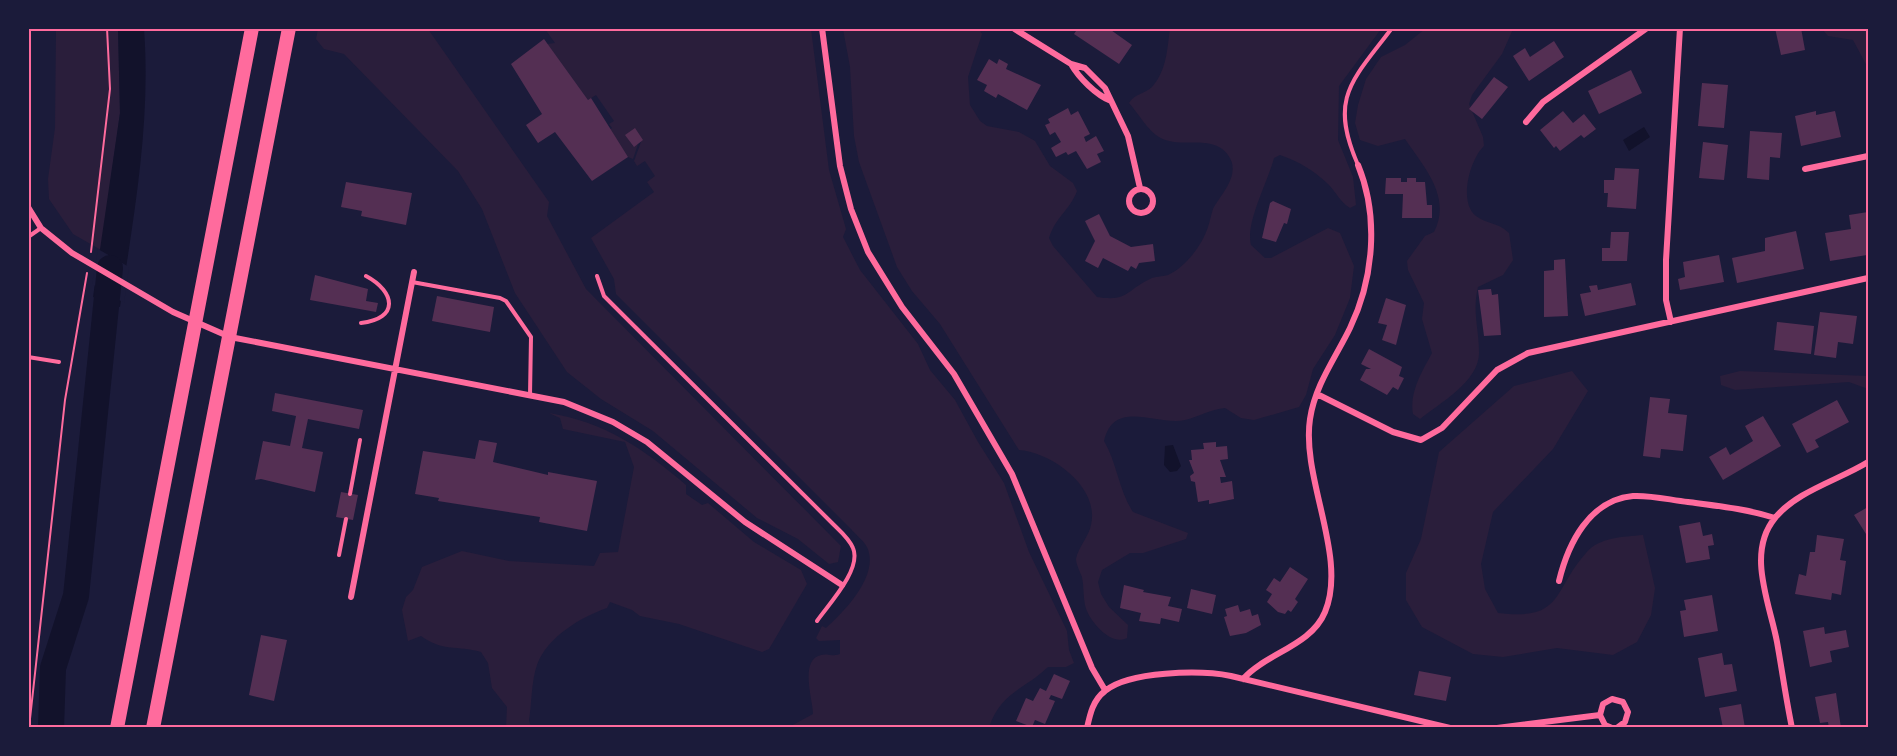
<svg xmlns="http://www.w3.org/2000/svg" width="1897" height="756" viewBox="0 0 1897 756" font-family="Lato,sans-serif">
	<rect width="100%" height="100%" fill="#1b1b3a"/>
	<path fill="#2a1e3b" d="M345,28L428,29L549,202L547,216L586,289L841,546L838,562L829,564L798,539L757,518L653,431L601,399L567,372L515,293L482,209L458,171L344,54L324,49L316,39L318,29Z
		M1453,28L1513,29L1502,54L1472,95L1469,104L1483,137L1484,146C1470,159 1458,202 1476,216C1486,224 1498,222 1509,233L1513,260L1503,275L1478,287C1472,312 1479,328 1479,352C1480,381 1440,403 1420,419L1413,414C1409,392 1422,372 1432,353L1422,319L1424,303L1408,270L1407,261L1425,236L1434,232C1452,197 1424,167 1405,139L1378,146L1360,140L1355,123L1358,105L1366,79L1381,57L1405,45L1425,29Z
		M56,29H118L120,113L101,250L73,234L49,199L48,179L55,128Z
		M545,29H811L829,170L846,229L843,237L860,270L918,344L930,370L955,400L978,442L1004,483L1029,552L1067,631L1069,650L1074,663L1066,667H1048C1024,690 1002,691 989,727H789L813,714C813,700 799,660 821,655C827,653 833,657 840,654V640L819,641L816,638L822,626L826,628C845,611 880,575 867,547C863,540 856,535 851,529L616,294L614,279L591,238L654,192L647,182L655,176L645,161L637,166L634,161L641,142L626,135L633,146L638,144L633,159L628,157L609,130L612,128L609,124L614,121L596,95L588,100L547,44L555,43Z
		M843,29H979L982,34L968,77L970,105L980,121L987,126L1019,132L1035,141L1050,166L1073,183L1077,191C1070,210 1056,216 1049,238L1053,246L1097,297C1129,302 1126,290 1150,279C1155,276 1162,277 1168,275C1186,267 1202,245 1208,227C1210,221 1211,215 1213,209C1221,194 1242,174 1228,155C1212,133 1179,150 1159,137C1148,131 1138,113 1129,103C1135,93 1145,94 1152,87C1167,70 1167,49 1170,29H1381L1339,86L1338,140L1353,177L1356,205L1350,208C1341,203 1336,192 1328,184C1313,170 1300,162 1280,155L1274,158C1268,182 1245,223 1251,245L1265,258H1271L1328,228L1340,233L1354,266L1350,298L1335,335L1313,369L1306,395L1299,407L1254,420L1241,418L1225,408C1211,409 1198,417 1185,420C1157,426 1114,398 1104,441C1117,463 1119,491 1133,512L1188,533L1186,539L1143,553H1130L1102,570L1098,582L1101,594L1109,607L1128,625L1127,638C1111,647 1088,620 1085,605C1083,596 1084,586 1082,577C1080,572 1076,564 1076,559C1078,548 1089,536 1091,525C1100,487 1051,452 1019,450L940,324L912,291L897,267L859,162L854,136L850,67Z
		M1822,29H1868V68L1853,40L1828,36Z
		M1572,371L1588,391L1553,449L1493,512L1481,564L1485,589L1498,613C1564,621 1552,591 1586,553C1599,537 1623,537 1643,535L1655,588L1651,615L1637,642L1613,655L1557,648L1503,657L1473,654L1422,627L1406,600V573L1421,539L1439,452L1514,386Z
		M1740,371L1868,376V389L1849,382L1735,390L1721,385L1720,376Z
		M549,413C605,422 644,449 686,485V494L702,505L708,503L754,542L801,570L807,584L769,649L762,652L679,624L640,616L632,610L610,602L607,608C581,617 547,637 537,665C531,682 532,703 529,720L531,727L506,728L507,707L492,688L488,663L481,652C457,645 443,652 421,636L408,641L402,610L406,597L413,590L422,567L462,551L509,561L594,566L600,553L618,552L634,467L625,442L563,429L560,418Z"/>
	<path fill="#12122b" d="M118,29H144C151,122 134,215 120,307L93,297L120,113Z
		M1644,127L1650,137L1629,151L1623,140Z
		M1173,445L1181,466L1177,471L1170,472L1164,465L1165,446Z"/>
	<path fill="#1b1b3a" d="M98,249L129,267L124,303L92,284Z"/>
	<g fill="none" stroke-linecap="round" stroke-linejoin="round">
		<path stroke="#12122b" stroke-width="26" d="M51,728L53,668L76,596L110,268"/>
	</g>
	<path fill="#542f53" d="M1078,28H1108L1132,45L1119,64L1074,34Z
		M1775,28H1801L1805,50L1781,55Z
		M544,39L588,100L591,98L628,157L592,181L555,132L538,143L526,125L542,114L511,64Z
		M1554,41L1564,57L1529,81L1513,56L1525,48L1530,57Z
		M989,59L997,64L999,59L1008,64L1006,69L1041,85L1027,110L998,94L996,98L984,91L987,85L977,80Z
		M1631,70L1642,93L1599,114L1588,91Z
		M1494,77L1508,87L1482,119L1469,109Z
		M1702,83L1728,85L1724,128L1698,126Z
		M1068,108L1071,115L1078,111L1090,134L1084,137L1086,142L1096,136L1104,151L1097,154L1101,162L1087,169L1076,151L1068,155L1066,152L1056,157L1051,148L1061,142L1055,132L1050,135L1045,125L1050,123L1048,119Z
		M1563,111L1573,123L1584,114L1596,129L1584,138L1581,135L1560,151L1556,146L1554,148L1540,130Z
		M1816,111V115L1835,111L1841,137L1801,146L1795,116Z
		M635,128L643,140L634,147L625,135Z
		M1750,131L1782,133L1780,158L1770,157L1769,180L1747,178Z
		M1703,142L1728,145L1724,180L1699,178Z
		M1615,168L1639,169L1636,209L1607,207L1608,193H1604V180H1614Z
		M1386,178H1401V182H1407V178H1416V182H1425L1427,205H1432V218H1402L1403,194H1385Z
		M346,182L412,193L406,225L361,216L362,211L341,207Z
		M1273,201L1291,209L1287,224L1284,223L1276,242L1262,238L1270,203Z
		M1868,212L1867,255L1830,261L1825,233L1851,229L1849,215Z
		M1099,214L1110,236L1131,247L1153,244L1155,261L1139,263L1136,269L1131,266L1128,271L1103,258L1098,268L1085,261L1095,241L1085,221Z
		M1796,231L1804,269L1737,283L1732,258L1765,251V238Z
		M1611,232H1629L1627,261H1602V248H1610Z
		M1719,255L1724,282L1680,290L1678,279L1685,277L1683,262Z
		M1565,259L1568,316L1544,317V271L1554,270V260Z
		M315,275L368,289L366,301L378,303L376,312L310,300Z
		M1631,283L1636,305L1585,316L1580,294L1591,292L1589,286L1597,285L1598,290Z
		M1491,289L1492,295L1498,294L1501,335L1484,336L1478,290Z
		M437,296L494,307L490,332L432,321Z
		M1386,298L1406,305L1396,345L1382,340L1387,325L1378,323Z
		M1820,312L1857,316L1853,344L1838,342L1836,358L1814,355Z
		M1777,322L1814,326L1811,354L1774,350Z
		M1369,349L1402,367L1399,376L1404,378L1398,390L1393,387L1387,395L1360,380L1366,369H1371L1361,364Z
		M275,393L363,410L359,429L308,419L302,448L323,452L315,492L261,479L255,480L263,441L290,446L296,416L272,411Z
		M1650,397L1670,399L1668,413L1687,415L1683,451L1661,449L1660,458L1643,456Z
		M1837,400L1849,422L1815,440L1819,447L1807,453L1792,424Z
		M1763,416L1781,446L1723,480L1709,457L1726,447L1730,455L1753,441L1745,426Z
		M479,440L497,443L493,462L548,475V472L597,481L587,531L539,522L540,517L438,501L439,498L415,494L423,451L475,459Z
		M1216,442V447L1227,446L1228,459L1220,460L1226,477H1220L1221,483L1232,481L1234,499L1209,504V500L1198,502L1195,482L1191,481L1190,476L1194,473L1189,460H1192L1191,450L1204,449L1203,443Z
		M341,492L358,495L353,520L336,517Z
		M1868,507V533L1866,534L1854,515Z
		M1700,522L1703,536L1712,534L1714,545L1708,546L1710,559L1686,563L1679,526Z
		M1817,535L1844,539L1840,560L1846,561L1841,595L1832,593L1831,600L1795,594L1799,574L1806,576L1810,552H1815Z
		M1290,567L1308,579L1295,599L1298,602L1291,612L1288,610L1285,614L1278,612L1267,602L1272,594L1266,590L1274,578L1280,582Z
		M1124,585L1144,590L1143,592L1171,597L1168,606L1182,609L1179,622L1161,618L1160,624L1139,621L1141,613L1120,608Z
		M1191,589L1216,595L1212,614L1187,608Z
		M1712,595L1718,631L1684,637L1680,611L1686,610L1684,600Z
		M1238,605L1240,612L1250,609L1252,616L1258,614L1261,625L1246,633L1230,636L1224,617L1227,616L1225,609Z
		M1824,627L1825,634L1846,630L1849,647L1830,651L1832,662L1810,667L1803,631Z
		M261,635L287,640L274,701L249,695Z
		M1722,653L1724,665L1732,664L1737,691L1705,697L1698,658Z
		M1419,671L1451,677L1446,701L1414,695Z
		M1054,674L1070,681L1062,699L1051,695L1049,699L1055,701L1045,724L1035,720L1032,727L1016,721L1026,698L1033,701L1040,688L1046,691Z
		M1836,693L1841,728H1829L1828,722L1820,723L1815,697Z
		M1741,704L1745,728H1723L1719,708Z"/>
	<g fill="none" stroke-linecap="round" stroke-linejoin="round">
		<path stroke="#ff6b9d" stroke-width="2" d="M91,252L110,89L107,28
			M29,728L65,400L87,273"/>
		<path stroke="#ff6b9d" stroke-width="4" d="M1358,165C1328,97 1353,80 1392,28
			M28,237L41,228
			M597,276L604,296L613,305L832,523C839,530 849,538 853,548C862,569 829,604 817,621
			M412,282L500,298L506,301L531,337L530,395
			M361,323C399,319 396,292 366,276
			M28,357L59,362
			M350,494L360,440
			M339,555L346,519"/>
		<path stroke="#ff6b9d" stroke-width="6" d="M822,28L840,166L851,209L868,252L902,307L954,374L1012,474L1092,668L1105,690
			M1013,28L1071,64L1085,68L1105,88L1128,136L1140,188
			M1071,64C1079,78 1096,95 1111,101
			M1526,122L1543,102L1647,28
			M1805,169L1868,156
			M1129 201a12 12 0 1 1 24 0a12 12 0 1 1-24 0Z
			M28,207L41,228L72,253L173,312L230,337L564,402L613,422L647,442L745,522L842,585
			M1671,322L1666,300V260L1680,28
			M1317,394L1393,432L1421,440L1442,428L1497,370L1528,353L1868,278
			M1559,581C1568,544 1589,500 1633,496C1651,495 1670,500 1688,502C1718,506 1747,509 1775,518
			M351,597L414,272
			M1243,679C1266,653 1311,646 1325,612C1348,557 1301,478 1310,419C1315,385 1336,357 1350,328C1374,278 1379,216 1358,165
			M1087,728C1090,714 1093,700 1105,691C1129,671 1200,670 1231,676L1450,728
			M1497,728L1600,715
			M1612,728L1605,725L1600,715L1603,704L1612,699L1623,702L1628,712L1625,722L1617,728
			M1792,728C1786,699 1782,670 1777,642C1770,604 1746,553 1775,518C1797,491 1839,480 1868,462"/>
		<path stroke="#ff6b9d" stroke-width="14" d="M117,728L252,28
			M153,728L289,28"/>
	</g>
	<rect width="1897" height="756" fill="none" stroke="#1b1b3a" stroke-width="60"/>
	<rect x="30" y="30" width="1837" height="696" fill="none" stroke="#ff6b9d" stroke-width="2"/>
</svg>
